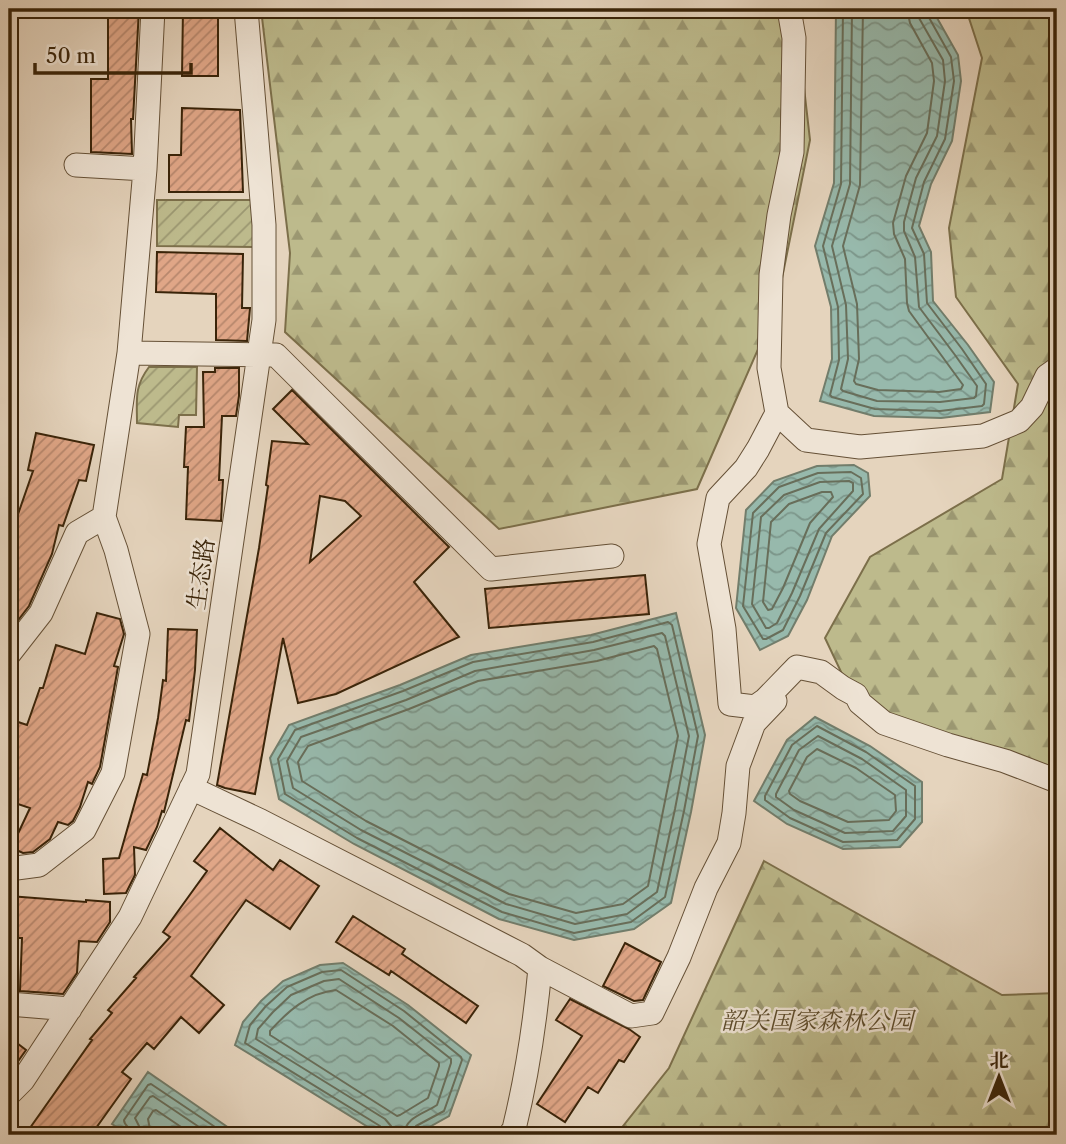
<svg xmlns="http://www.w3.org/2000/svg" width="1066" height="1144" viewBox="0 0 1066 1144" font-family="'Libre Caslon Text','Noto Serif SC',serif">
	<defs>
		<pattern id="forest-firs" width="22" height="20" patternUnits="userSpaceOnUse" patternTransform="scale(1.75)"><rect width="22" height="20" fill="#bdba8c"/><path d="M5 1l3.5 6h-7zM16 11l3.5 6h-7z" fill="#9b9771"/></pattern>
		<pattern id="garden-furrows" width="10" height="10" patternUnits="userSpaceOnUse" patternTransform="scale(1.75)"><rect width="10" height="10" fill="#bdba8c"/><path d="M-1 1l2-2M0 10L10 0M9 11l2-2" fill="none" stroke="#9b9771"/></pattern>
		<pattern id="water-waves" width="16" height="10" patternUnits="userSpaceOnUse" patternTransform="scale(1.75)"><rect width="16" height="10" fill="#97b9ac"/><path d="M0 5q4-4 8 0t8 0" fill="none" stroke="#7c968a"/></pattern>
		<pattern id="building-hatch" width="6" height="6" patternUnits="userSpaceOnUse" patternTransform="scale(1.75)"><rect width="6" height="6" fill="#e0a687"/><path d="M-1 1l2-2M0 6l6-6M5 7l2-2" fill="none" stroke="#b7876d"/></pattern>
	</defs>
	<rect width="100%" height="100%" fill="#e5d4bd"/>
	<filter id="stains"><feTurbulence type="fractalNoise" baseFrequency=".00286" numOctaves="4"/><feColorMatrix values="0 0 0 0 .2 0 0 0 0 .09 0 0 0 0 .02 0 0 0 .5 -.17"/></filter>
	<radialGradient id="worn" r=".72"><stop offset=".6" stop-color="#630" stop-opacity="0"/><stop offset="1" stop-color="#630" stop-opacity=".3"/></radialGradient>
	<path fill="url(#forest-firs)" stroke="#7c6f4a" stroke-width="2" d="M261,9H795L810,140L776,308L697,489L499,529L285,332L290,253Z
		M966,9H1057V769L860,712L825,638L870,557L1002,479L1018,384L956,297L949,228L982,58Z
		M764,861L1002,995L1057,993V1135H616L669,1068Z"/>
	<path fill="url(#garden-furrows)" stroke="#7c6f4a" stroke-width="2" d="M157,200H254V247L157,246Z
		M149,367H197L196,415H179L178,427L137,423C137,399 134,387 149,367Z"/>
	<path fill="url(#water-waves)" stroke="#727d6b" stroke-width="2" d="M836,9H932L958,55L961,81L952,141L931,184L919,226L931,252L933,301L968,345L994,382L990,412L941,418L874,416L820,401L832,359L831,307L815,246L834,183Z
		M854,465L868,473L870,496L832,536L807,600L788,636L760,650L736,608L746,510L774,481L817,466Z
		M676,613L705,735L691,812L671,903L634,929L574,940L499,919L354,844L279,799L270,758L289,725L400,685L471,655L591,635Z
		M815,717L870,746L922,782V822L900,847L843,849L787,824L754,801L787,740Z
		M343,963L408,1005L471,1055L449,1116L415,1135H381L235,1045L243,1022L261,1001L283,981L320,965Z
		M148,1072L239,1135H129L112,1124Z"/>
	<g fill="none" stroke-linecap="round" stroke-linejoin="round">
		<path stroke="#686e5a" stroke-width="2" d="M843,9L841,184L823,246L838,307L839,360L830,395L832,397L875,409L940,411L982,406L984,404L986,384L962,349L927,303L924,254L912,228L924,182L945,139L954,81L951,57L927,14L926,9
			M852,9L850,184L832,246L846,305L848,359L841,389L843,391L877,401L940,402L974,398L976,396L977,386L955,355L919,307L915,257L904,231V222L916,178L937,136L945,81L943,60L919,18L917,9
			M863,9L860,185L843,246L857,304L859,359L854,381L856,384L878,390L939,392L961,389L963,385L909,311L907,303L905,259L894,234L893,223L906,176L927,133L934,81L932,63L910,23L907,9
			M851,472L861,478L863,494L826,533L800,596L783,630L766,639H763L743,606L753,513L779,487L818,473Z
			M849,481L853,483V491L819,529L792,593L777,623L769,628H766L752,604L761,517L784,495L820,482Z
			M822,492H831L833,497L810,523L783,588L772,609L768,610L763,602L771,522L789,504Z
			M668,622L672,625L698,736L684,811L665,897L631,922L574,933L502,912L357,838L285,794L278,759L295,730L403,691L473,662L593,642Z
			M662,633L665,636L689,736L675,809L657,892L627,914L575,924L506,904L361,830L293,788L287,761L301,737L406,700L475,671L594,650Z
			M654,646L657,649L678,736L648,886L623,904L576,913L509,894L366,821L302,781L298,762L308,746L409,709L478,681L597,661Z
			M817,726L866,752L915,786V819L897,840L843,842L790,818L765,800V796L792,745Z
			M818,736L862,759L906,790V816L893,831L845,833L794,810L776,797V794L799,750Z
			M817,749L856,768L895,795L896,811L889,820L848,822L800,801L790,794L789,791L807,757Z
			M336,990L393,1026L439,1063V1066L428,1098L400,1115L397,1116L270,1035V1031C288,1011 308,993 336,990Z
			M132,1135C132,1127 124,1127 124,1120L148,1085L151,1084L227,1135
			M141,1135L140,1128L135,1118L150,1097L153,1096L211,1135
			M151,1135L148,1119L153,1111L156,1110L193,1135
			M384,1135L383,1130L380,1126L245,1043L250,1025L266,1006L287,987L322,972L341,970L404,1011L461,1057L462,1060L444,1111L416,1126L413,1131V1135
			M392,1135L391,1126L385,1119L256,1039L258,1029L273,1012L291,995L324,981L339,979L399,1018L451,1059V1063L437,1105C424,1114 405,1117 404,1135"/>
	</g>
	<path fill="url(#building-hatch)" stroke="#3a2409" stroke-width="2" fill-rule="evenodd" d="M108,9H139L133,119H131L132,154L91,152V79H108Z
		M183,9H218V76H182Z
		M182,108L240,110L243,192H169V155H181Z
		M157,252L243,254L242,308H250L247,341L216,340V294L156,292Z
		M215,368H239V396L236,416H222L219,480H223L221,521L186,519L188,467H184L186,427H204L203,372H215Z
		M292,390L449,547L414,582L459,637L336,694L298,703L283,638L255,794L225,788L217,785L259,548L268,486L266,485L272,441L308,444L273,409ZM320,496L345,501L361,516L310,562Z
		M36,433L94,445L86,481L79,480L63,526L59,525L52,554L29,606L9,632V550L16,520L33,471L28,470Z
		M645,575L649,614L489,628L485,589Z
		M97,613L120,619L124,634L114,666L118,667L100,767L92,784L88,782L80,807L73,821L68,825L58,822L50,839L33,852L23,853L14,849V842L30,808L9,801V719L27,725L40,688H43L56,645L85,654Z
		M168,629L197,630L195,670L189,721L186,720L164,812L162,811L157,827L146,850L134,847L135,875L126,893L104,894L103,859L119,858L143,774L147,775L158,718L163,680L166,681Z
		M220,828L273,870L280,860L319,886L290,929L246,900L191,976L224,1005L199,1033L181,1017L154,1049L147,1043L122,1072L131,1079L91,1135H25L92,1040L90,1039L112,1013L108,1010L136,978L134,977L170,937L163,932L207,871L194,861Z
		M9,896L86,902V900L110,902V922L97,942L79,941L77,973L63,994L20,991L22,938H9Z
		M353,916L405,949L402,954L478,1006L466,1023L391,971L389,975L336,942Z
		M625,943L661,962L643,1000L634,1001L603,986Z
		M570,999L629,1029L640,1037L624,1062L619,1060L598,1093L588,1087L565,1122L537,1104L582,1036L556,1020Z
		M9,1037L26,1050L9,1074Z"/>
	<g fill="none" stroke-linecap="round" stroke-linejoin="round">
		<g stroke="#655036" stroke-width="25">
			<path id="minor" d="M789,9L794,38L792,152L779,215L771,275L769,368L777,413L806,440L860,447L983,436L1019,421L1032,407L1047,376L1057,369
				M76,165L145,169L129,353
				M145,169L153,9
				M777,413L758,449L746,468L718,498L709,544L724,629L730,704L755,707L765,700L797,667L821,672L843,688L856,695L860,703L884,723L948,745L1005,761L1057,781
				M9,654L41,613L77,533L104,517
				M191,788L261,821L522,955L540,968C535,1023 527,1076 514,1129L510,1135
				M9,869L39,865L84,830L113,773L138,634L116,550L104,517L129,353L276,355L491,569L612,556
				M540,968L631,1016L652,1013L679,957L706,888L729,843L734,813L738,766L754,723L775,701
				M9,1004L70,1009
				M9,1094L23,1080L130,917L198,774L264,320V225L246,9"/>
		</g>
		<use href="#minor" stroke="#eee3d4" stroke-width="23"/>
	</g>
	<g text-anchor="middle" stroke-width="5" stroke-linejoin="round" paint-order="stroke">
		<g font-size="24" fill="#3a2409" stroke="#eee3d4">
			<text transform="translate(201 574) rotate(-82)" y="8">生态路</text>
		</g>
		<g font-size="24" font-style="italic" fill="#5b4a2a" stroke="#eee3d4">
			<text x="817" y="1029">韶关国家森林公园</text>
		</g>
	</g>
	<rect width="1066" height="1144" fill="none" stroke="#e5d4bd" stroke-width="35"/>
	<rect x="10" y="10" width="1045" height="1123" fill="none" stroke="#3a2409" stroke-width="3.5"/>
	<rect x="18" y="18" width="1031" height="1109" fill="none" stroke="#3a2409" stroke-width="2"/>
	<g transform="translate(999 1077)" stroke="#eee3d4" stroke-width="5" paint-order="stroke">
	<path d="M0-5L12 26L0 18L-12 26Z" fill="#3a2409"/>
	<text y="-10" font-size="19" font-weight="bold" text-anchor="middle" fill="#3a2409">北</text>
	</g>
	<path d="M35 63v10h156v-10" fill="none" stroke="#3a2409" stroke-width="3.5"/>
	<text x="46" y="63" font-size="21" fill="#3a2409" stroke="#eee3d4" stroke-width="5" paint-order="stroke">50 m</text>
	<rect width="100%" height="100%" filter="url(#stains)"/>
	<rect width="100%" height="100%" fill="url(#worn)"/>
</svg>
